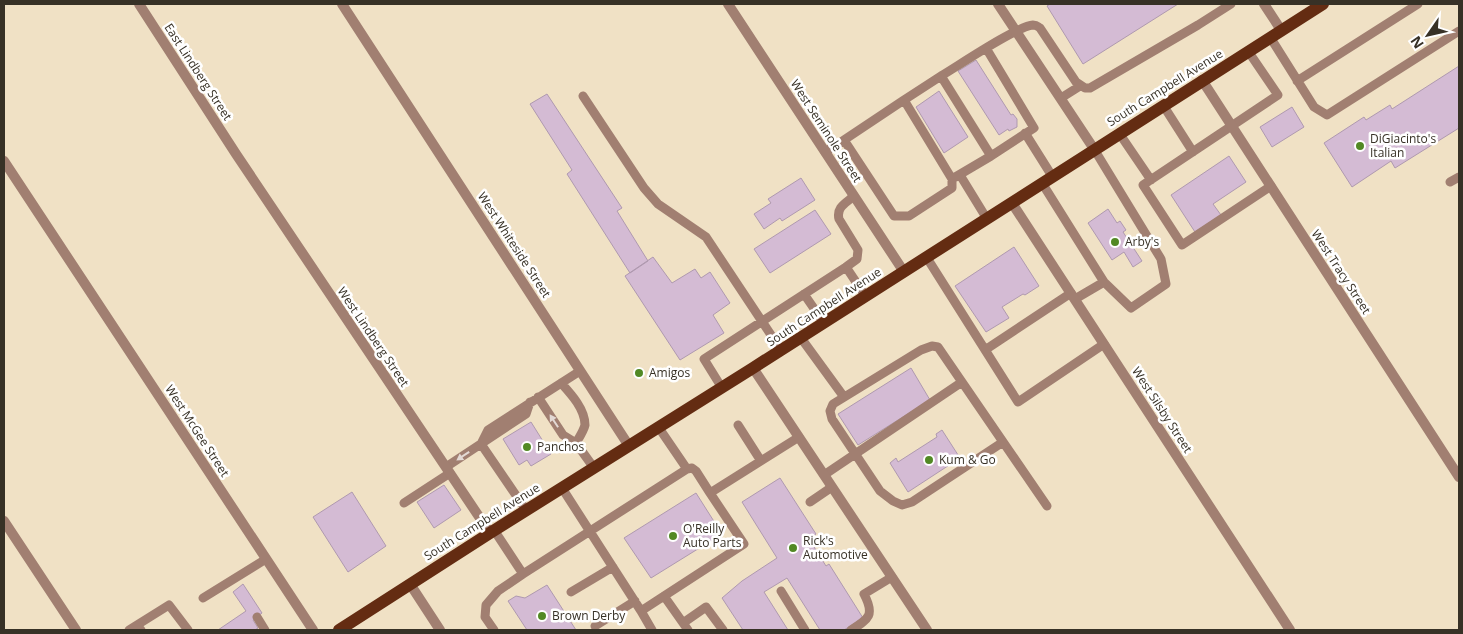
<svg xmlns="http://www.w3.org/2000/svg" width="1463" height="634" viewBox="0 0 1463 634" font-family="'Open Sans',sans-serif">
	<rect width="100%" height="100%" fill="#f0e1c5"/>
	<path fill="#d4bbd4" stroke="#af99af" d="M1050,4H1178L1083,64L1047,6Z
		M976,60L1011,115L1013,114L1017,119V127L1009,131L1008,129L999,135L958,71Z
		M1459,66V128L1395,168L1391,161L1352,187L1324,143L1364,117L1366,120L1390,105L1392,109Z
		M939,91L968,137L944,153L916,107Z
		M547,94L622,208L617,211L648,261L630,273L567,174L572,170L530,104Z
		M1292,107L1304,127L1272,147L1260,127Z
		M1229,156L1246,182L1213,204L1221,215L1195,232L1171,195Z
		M801,178L815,200L782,221L780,218L764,229L754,214L771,203L768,199Z
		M1108,209L1117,223L1120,221L1126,230L1123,232L1142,261L1133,267L1124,252L1112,260L1088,223Z
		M815,210L831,234L770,273L754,249Z
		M1014,247L1039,286L1025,295L1023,294L1002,307L1009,318L986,332L955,286Z
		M653,257L672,283L695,269L701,278L710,272L730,303L713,315L724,333L680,360L625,276Z
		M911,368L930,400L858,445L838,414Z
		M531,422L551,454L531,466L527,460L519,465L503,439Z
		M942,430L960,458L908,492L890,463L896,458L898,462L937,437L936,434Z
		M780,478L816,534L809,539L826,566L829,564L863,618L844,630H820L787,578L764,592L788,630H743L722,598L742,581L777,558L742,502Z
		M444,485L461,510L434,528L417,502Z
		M352,492L386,546L348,572L313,517Z
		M696,493L722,534L651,578L624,538Z
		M243,584L262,613L253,620L258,628L255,630H218L246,611L233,592Z
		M547,585L576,630H527L508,601L516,596L525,598Z"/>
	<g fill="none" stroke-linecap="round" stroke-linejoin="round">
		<path stroke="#a17f71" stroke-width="9" d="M1270,37L1314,107L1327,115L1459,31
			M986,48L1034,128L991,156L941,76C958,66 1017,26 1033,25C1037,25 1037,26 1040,28L1076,82L1085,88H1090L1198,25L1231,4
			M1248,51L1278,95L1143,185L1182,245L1271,186
			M941,76L904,100L952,179L991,156
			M1297,81L1418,4
			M583,96L644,188L658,204L706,237L781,350
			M1061,98L1080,86
			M904,100L844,140L894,216H909L952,188V179
			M1163,105L1193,152
			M1025,133L1052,176
			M1119,133L1151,180
			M825,152L844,140
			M960,175L987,219
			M1450,182L1459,177
			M1042,183L1104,282
			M927,258L1018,402L1104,344
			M846,267L857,259L858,250L839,219C836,207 846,203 854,196
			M804,294L824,323
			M1075,299L1104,282L1131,308L1166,284L1161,259L1094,149
			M801,338L844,397
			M985,350L1071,293
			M561,383C571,394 585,409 585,425C584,430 579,438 576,443
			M722,388L704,359L846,267L866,297
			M538,397L563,435L576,443L594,468
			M738,425L761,461
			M659,428L687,469
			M1003,442L912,502L902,505L893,501L880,491L832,419L830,411L833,404L921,350L932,346L938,347L1047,506
			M446,467L526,414L530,402
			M824,475L962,382
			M562,488L641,611L744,544L710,493
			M810,502L832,487
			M404,503L450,473
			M526,510L481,444L488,430L580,371
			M494,530L523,574L687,469L692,468L696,471L710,493L799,437
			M781,591L805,630
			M571,592L613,567
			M664,596L688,630
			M203,598L266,559
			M641,611L652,630
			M257,617L265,630
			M683,623L706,607L723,630
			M137,625L169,605L188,630
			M595,626L635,601
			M129,630L137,625L141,630
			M494,630L485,617L486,605L498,591L523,574
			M851,630C869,619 875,615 864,594L892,577"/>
		<path stroke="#a17f71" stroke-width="10" d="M139,4L236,154L490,533
			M342,4L629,446
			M998,4L1094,149
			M1264,4L1281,30
			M1202,80L1459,477
			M4,161L313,630
			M1012,203L1290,630
			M753,368L927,630
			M4,521L76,630
			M410,584L440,630"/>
		<path stroke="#a17f71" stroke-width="10" d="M728,4L904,272"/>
		<path stroke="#642c12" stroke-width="12" d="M339,630L490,533L753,368L1323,4"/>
	</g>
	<defs><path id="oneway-solid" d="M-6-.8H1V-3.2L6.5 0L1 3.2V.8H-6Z" transform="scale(1.25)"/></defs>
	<g fill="#e3d9d4">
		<use href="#oneway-solid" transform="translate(554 421) rotate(-123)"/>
		<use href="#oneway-solid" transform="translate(463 456) rotate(146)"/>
	</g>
	<g fill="#528924" stroke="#fff" stroke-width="2">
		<circle cx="1360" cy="146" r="5"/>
		<circle cx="1115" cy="242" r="5"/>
		<circle cx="639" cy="373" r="5"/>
		<circle cx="527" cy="447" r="5"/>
		<circle cx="929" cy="460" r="5"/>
		<circle cx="673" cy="536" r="5"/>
		<circle cx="793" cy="548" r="5"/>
		<circle cx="542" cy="616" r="5"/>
	</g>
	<g text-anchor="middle" stroke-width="5" stroke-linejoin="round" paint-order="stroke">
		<g font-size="12" fill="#373126" stroke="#fff">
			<text transform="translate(198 72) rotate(57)" y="4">East Lindberg Street</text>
			<text transform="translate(1165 88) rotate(-32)" y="4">South Campbell Avenue</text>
			<text transform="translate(826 131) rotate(57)" y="4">West Seminole Street</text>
			<text transform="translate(514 245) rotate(57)" y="4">West Whiteside Street</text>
			<text transform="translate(1341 272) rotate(57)" y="4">West Tracy Street</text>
			<text transform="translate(824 307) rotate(-33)" y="4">South Campbell Avenue</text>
			<text transform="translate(373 337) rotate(56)" y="4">West Lindberg Street</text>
			<text transform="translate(1162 410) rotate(57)" y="4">West Silsby Street</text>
			<text transform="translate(197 431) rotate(57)" y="4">West McGee Street</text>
			<text transform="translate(482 522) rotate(-32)" y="4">South Campbell Avenue</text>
		</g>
		<g font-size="12" fill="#373126" stroke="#fff" text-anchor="start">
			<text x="1370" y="143">DiGiacinto's<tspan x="1370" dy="14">Italian</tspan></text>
			<text x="1125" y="246">Arby's</text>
			<text x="649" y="377">Amigos</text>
			<text x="537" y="451">Panchos</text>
			<text x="939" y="464">Kum &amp; Go</text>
			<text x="683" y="533">O'Reilly<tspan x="683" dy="14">Auto Parts</tspan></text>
			<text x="803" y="545">Rick's<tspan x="803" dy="14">Automotive</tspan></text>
			<text x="552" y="620">Brown Derby</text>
		</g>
	</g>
	<rect width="1463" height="634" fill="none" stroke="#373126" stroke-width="10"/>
	<g transform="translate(1428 35) rotate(236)" stroke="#ffffff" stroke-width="4" paint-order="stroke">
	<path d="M0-4L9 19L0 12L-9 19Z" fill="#373126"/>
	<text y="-8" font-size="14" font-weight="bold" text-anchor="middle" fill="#373126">N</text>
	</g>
</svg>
